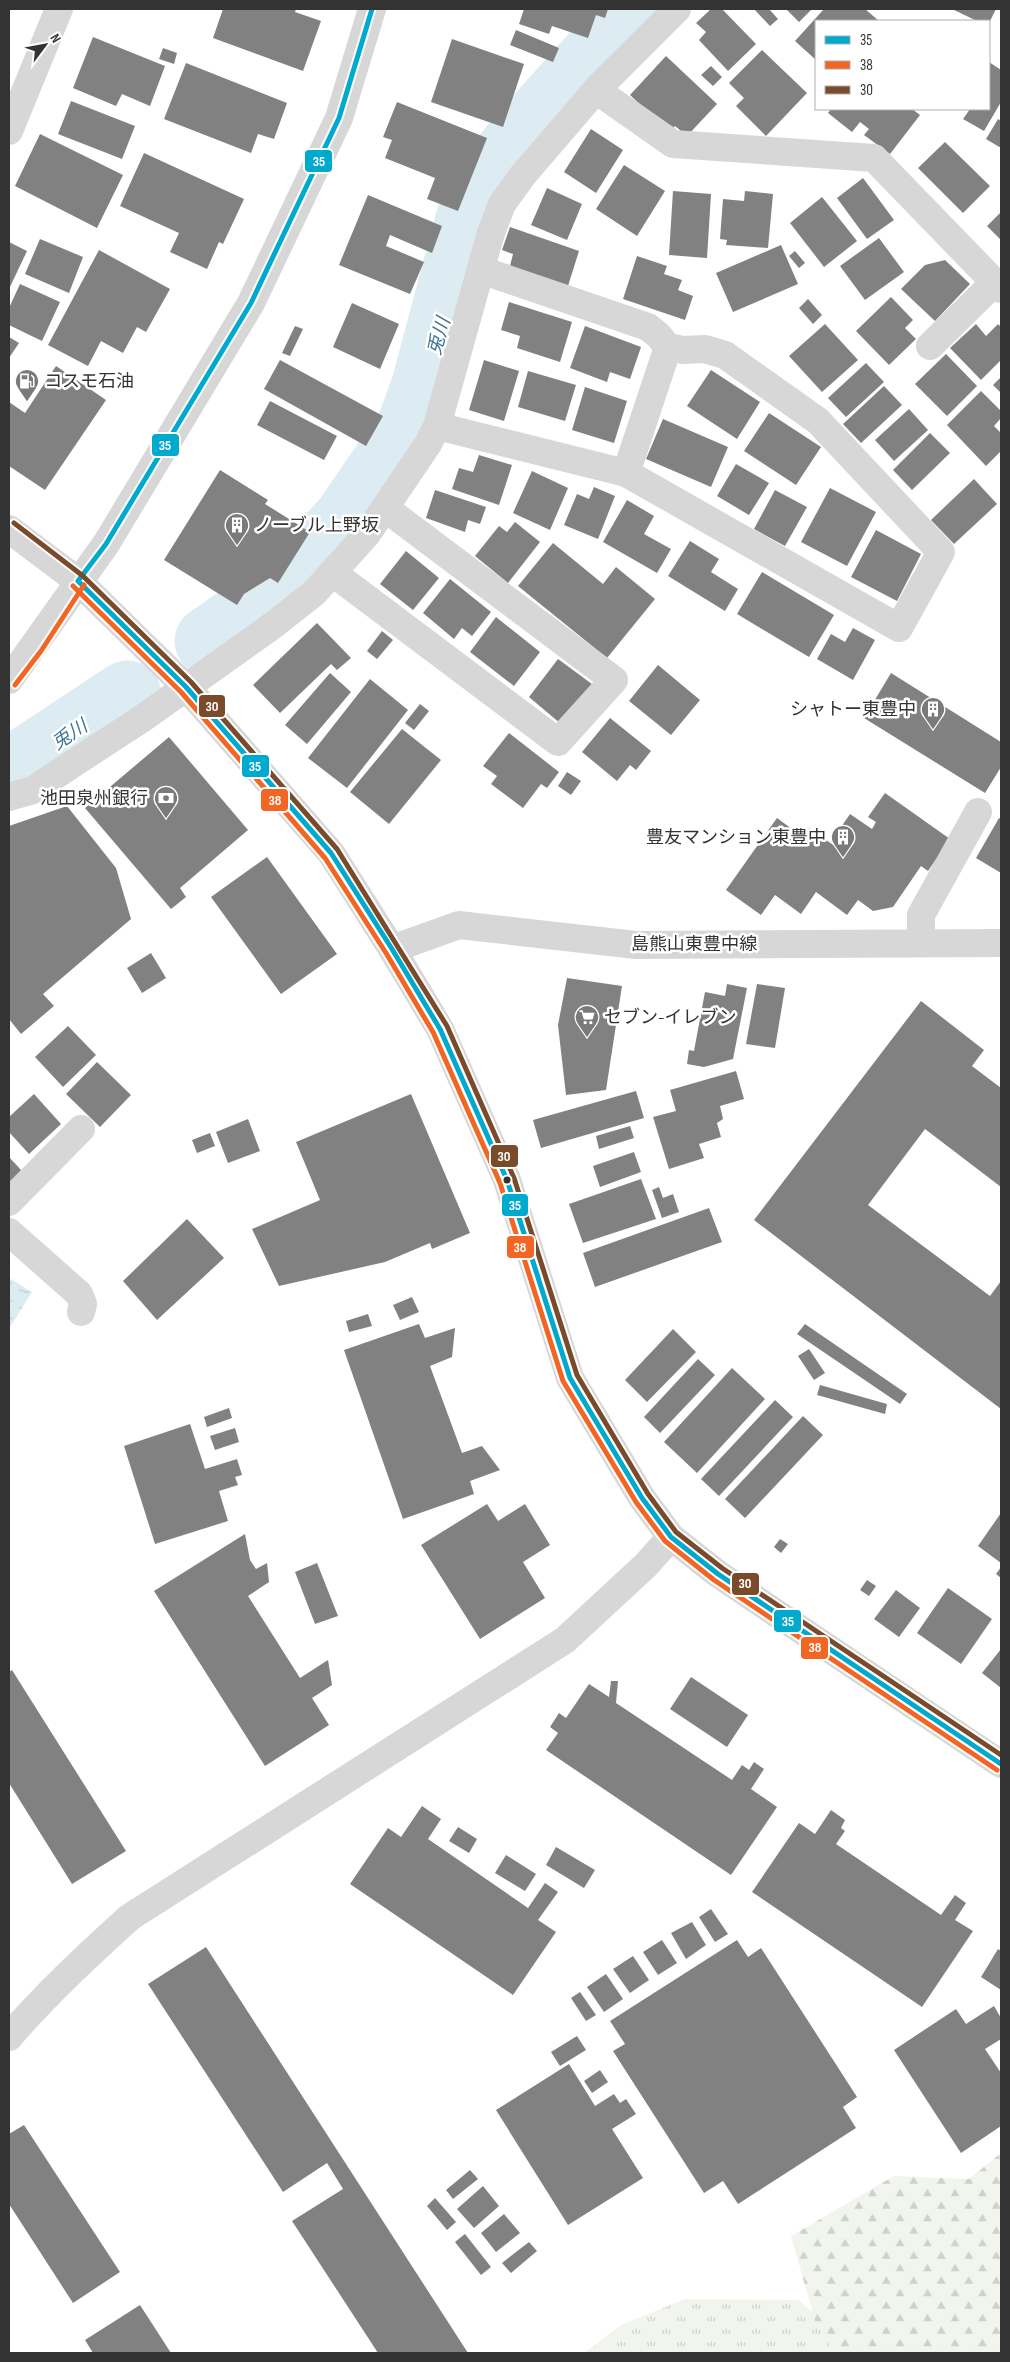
<svg xmlns="http://www.w3.org/2000/svg" width="1010" height="2362" viewBox="0 0 1010 2362" font-family="'Sofia Sans Condensed','Noto Sans JP',sans-serif">
	<defs>
		<pattern id="grass-tufts" width="24" height="20" patternUnits="userSpaceOnUse" patternTransform="scale(1.25)"><rect width="24" height="20" fill="#f1f5ed"/><path d="M3 7l-1-3M5 7V3M7 7l1-3M15 17l-1-3M17 17v-4M19 17l1-3" fill="none" stroke="#cfd2cc"/></pattern>
		<pattern id="forest-firs" width="22" height="20" patternUnits="userSpaceOnUse" patternTransform="scale(1.25)"><rect width="22" height="20" fill="#f1f5ed"/><path d="M5 1l3.5 6h-7zM16 11l3.5 6h-7z" fill="#cfd2cc"/></pattern>
		<pattern id="water-ripples" width="26" height="14" patternUnits="userSpaceOnUse" patternTransform="scale(1.25)"><rect width="26" height="14" fill="#ddebf3"/><path d="M2 4q2-2 4 0t4 0M15 11q2-2 4 0t4 0" fill="none" stroke="#becad1"/></pattern>
	</defs>
	<rect width="100%" height="100%" fill="#fff"/>
	<path fill="url(#grass-tufts)" d="M685,2299L799,2300L847,2344L851,2353H584L621,2325Z"/>
	<path fill="url(#forest-firs)" d="M1001,2153V2353H834L816,2324L791,2236L894,2176L969,2179Z"/>
	<path fill="url(#water-ripples)" d="M9,1278L32,1292L9,1329Z"/>
	<g fill="none" stroke-linecap="round" stroke-linejoin="round">
		<path stroke="#ddebf3" stroke-width="69" d="M209,641L277,593L303,569L348,519L411,427L426,385L470,220C484,178 515,146 544,113C575,78 606,43 640,9
			M9,769L27,761L127,695"/>
	</g>
	<path fill="#818181" d="M223,9H296L295,12L321,21L303,71L213,38Z
		M524,9H608L605,18L596,15L588,38L552,26L549,34L519,24Z
		M711,9H722L756,44L728,71L699,40L706,32L696,23Z
		M754,9H769L778,19L770,26Z
		M786,9H812L799,22Z
		M824,9H865L879,21H816V60L795,41Z
		M952,9H996L990,21H977Z
		M516,30L559,48L553,62L510,45Z
		M93,37L165,66L150,106L122,94L116,106L73,88Z
		M452,39L524,64L503,127L431,102Z
		M163,48L177,53L174,64L159,59Z
		M762,50L807,93L766,136L736,106L744,98L729,83Z
		M666,56L717,104L687,136L675,126L669,132L630,95Z
		M989,62L1001,70V102L984,131L963,119L970,109H989Z
		M186,63L287,103L274,139L258,134L251,153L164,119Z
		M711,66L722,77L713,86L701,75Z
		M71,101L135,126L122,159L58,134Z
		M397,102L487,138L458,211L427,199L435,178L385,158L392,140L383,137Z
		M831,109H912L920,115L890,154L864,135L869,129L860,122L852,132L828,113Z
		M998,119L1001,121V148L986,139Z
		M591,129L623,150L596,193L564,172Z
		M40,134L123,175L97,228L15,186Z
		M945,142L990,186L963,213L918,168Z
		M144,153L244,199L223,244L219,242L207,269L170,252L179,233L120,206Z
		M624,165L665,191L637,236L596,209Z
		M863,178L894,220L867,239L837,198Z
		M547,188L582,204L567,240L531,225Z
		M673,191L711,194L707,258L669,255Z
		M745,191L773,194L768,248L726,245L727,240L720,239L723,199L744,201Z
		M368,195L442,226L432,253L390,235L386,246L424,262L410,294L339,265Z
		M822,197L857,241L824,267L790,223Z
		M1001,212V240L987,226Z
		M510,227L579,251L568,286L510,266L513,254L502,250Z
		M879,238L904,272L865,300L840,266Z
		M40,239L83,257L69,293L25,274Z
		M9,242L27,251L9,289Z
		M781,245L798,284L733,312L716,273Z
		M99,250L170,289L146,332L137,327L123,353L101,341L88,366L48,345Z
		M795,251L805,263L799,268L789,256Z
		M637,256L667,266L664,274L682,280L678,290L693,296L685,320L623,299Z
		M945,260L970,284L935,321L901,289L925,265Z
		M20,284L60,302L42,341L9,325V308Z
		M891,297L913,320L905,328L916,339L889,365L856,331Z
		M808,299L822,315L813,324L799,308Z
		M509,302L572,322L560,362L517,348L520,336L501,330Z
		M352,303L399,324L380,369L333,347Z
		M825,324L858,360L822,392L789,356Z
		M976,324L986,336L998,324L1001,327V360L981,380L950,348Z
		M295,326L303,329L290,356L282,353Z
		M585,326L641,347L630,379L610,372L607,382L570,368Z
		M9,337L19,343L9,358Z
		M946,354L977,386L947,416L915,384Z
		M280,360L383,416L366,446L264,389Z
		M484,360L519,371L504,421L469,410Z
		M866,363L884,382L846,417L828,398Z
		M56,366L106,400L45,490L9,466V402L25,413Z
		M711,370L760,402L737,439L687,406Z
		M528,371L576,385L565,421L518,407Z
		M1001,377V393L993,385Z
		M884,386L902,405L861,443L843,424Z
		M585,387L627,401L614,443L572,430Z
		M981,391L1001,411V418L994,426L1001,433V451L986,466L947,425Z
		M270,401L337,436L324,460L257,425Z
		M909,409L928,430L894,461L875,440Z
		M769,413L821,447L796,485L744,451Z
		M663,419L728,447L711,487L646,459Z
		M930,433L950,453L912,490L893,470Z
		M479,455L512,465L499,505L452,489L459,468L473,472Z
		M736,464L769,483L749,515L717,496Z
		M220,470L268,500L265,504L310,532L278,583L270,578L244,594L237,605L164,560Z
		M532,471L568,488L550,530L513,513Z
		M974,479L997,504L954,544L931,520Z
		M594,487L615,496L598,539L564,525L577,494L589,499Z
		M830,488L876,512L847,566L801,542Z
		M435,490L486,507L480,524L468,520L465,532L426,518Z
		M775,490L807,507L785,546L754,529Z
		M627,500L654,516L644,534L671,549L657,573L603,542Z
		M515,522L540,542L508,583L475,556L499,526L507,532Z
		M876,530L921,554L897,601L851,577Z
		M690,541L719,559L711,572L738,589L725,611L668,576Z
		M553,543L603,584L616,567L655,599L607,658L518,586Z
		M406,551L439,578L413,610L380,584Z
		M762,572L834,615L809,657L737,614Z
		M450,579L491,612L472,636L462,628L454,639L423,613Z
		M496,617L540,652L514,686L470,652Z
		M317,623L351,658L337,670L331,664L280,713L253,685Z
		M853,628L875,640L853,680L817,659L831,634L845,642Z
		M382,631L393,640L377,659L367,651Z
		M558,659L592,684L561,724L529,697Z
		M658,665L700,700L671,735L629,701Z
		M330,673L351,692L307,744L285,725Z
		M891,673L1001,742V767L985,793L864,718Z
		M370,679L408,710L347,788L308,758Z
		M420,704L429,711L414,730L405,723Z
		M610,718L651,751L636,770L630,765L617,781L582,752Z
		M402,729L441,760L389,824L350,792Z
		M509,733L559,772L547,788L541,784L523,808L491,784L497,776L483,766Z
		M169,737L248,830L180,888L186,897L171,909L85,808Z
		M567,772L581,781L571,795L558,786Z
		M885,793L950,839L928,871L921,866L893,907L873,911L858,900L847,915L816,892L801,914L775,895L761,915L726,890L777,818L803,837L809,828L839,849L846,840L837,833L850,814L872,829L876,822L868,817Z
		M67,806L116,868L131,919L43,994L54,1006L21,1034L9,1019V826Z
		M999,818L1001,819V873L976,858Z
		M267,857L337,954L281,994L211,897Z
		M151,953L166,978L142,993L127,968Z
		M567,978L622,986L606,1090L566,1095L558,1025Z
		M727,984L747,988L733,1059L704,1067L687,1064L689,1050L694,1051L705,992L725,996Z
		M757,984L785,988L775,1048L746,1044Z
		M921,1001L984,1050L972,1066L1001,1088V1187L925,1129L868,1205L990,1296L1001,1281V1409L754,1220Z
		M68,1026L96,1055L63,1087L35,1057Z
		M97,1062L131,1095L100,1127L66,1094Z
		M736,1071L744,1099L720,1106L723,1119L717,1123L721,1137L699,1144L704,1158L669,1169L653,1117L676,1111L670,1090Z
		M636,1091L644,1118L541,1148L533,1120Z
		M34,1094L61,1124L29,1154L9,1132V1117Z
		M411,1094L470,1233L432,1249L430,1243L385,1262L279,1286L252,1229L320,1200L296,1142Z
		M248,1119L260,1151L228,1163L216,1132Z
		M630,1126L634,1138L599,1149L596,1136Z
		M210,1133L215,1146L197,1153L192,1140Z
		M634,1152L641,1172L600,1187L593,1166Z
		M9,1157L22,1171L9,1185Z
		M641,1179L656,1219L583,1243L569,1204Z
		M659,1187L663,1198L673,1194L679,1212L662,1218L652,1190Z
		M709,1208L722,1242L595,1287L583,1253Z
		M187,1219L224,1258L157,1320L123,1281Z
		M412,1297L419,1312L400,1320L393,1305Z
		M368,1314L372,1326L349,1332L346,1321Z
		M419,1324L425,1338L455,1328L452,1357L430,1366L462,1453L482,1446L500,1470L470,1481L474,1494L403,1519L344,1350Z
		M805,1324L907,1394L900,1404L797,1334Z
		M673,1329L696,1352L647,1402L625,1380Z
		M809,1349L825,1373L814,1380L798,1356Z
		M698,1359L715,1375L660,1433L644,1417Z
		M732,1368L765,1399L697,1473L664,1442Z
		M820,1385L887,1404L885,1414L817,1395Z
		M775,1400L793,1417L719,1496L701,1479Z
		M229,1408L232,1418L207,1427L204,1417Z
		M803,1416L823,1435L745,1518L725,1499Z
		M190,1424L205,1469L237,1459L242,1475L235,1477L238,1485L219,1491L228,1521L155,1544L124,1446Z
		M235,1428L239,1442L215,1450L210,1436Z
		M487,1504L498,1521L525,1504L550,1545L523,1562L545,1598L480,1639L421,1545Z
		M1001,1513V1563L978,1546Z
		M245,1534L250,1560L256,1569L267,1563L269,1582L248,1596L300,1678L328,1660L332,1685L312,1698L329,1725L265,1766L154,1591Z
		M780,1539L788,1544L781,1553L774,1547Z
		M317,1563L338,1616L315,1624L295,1572Z
		M1001,1567V1578L996,1574Z
		M867,1580L876,1586L869,1596L860,1590Z
		M948,1588L992,1619L961,1664L917,1633Z
		M896,1590L920,1608L899,1637L874,1619Z
		M1001,1649V1688L982,1673Z
		M12,1670L126,1851L72,1884L9,1783V1672Z
		M691,1677L748,1715L727,1747L670,1709Z
		M611,1681H618L616,1703L732,1780L742,1765L749,1770L754,1762L764,1769L751,1789L777,1807L731,1875L546,1750L558,1733L550,1727L559,1713L566,1718L589,1684L609,1697Z
		M422,1806L441,1819L428,1839L528,1908L545,1883L558,1892L538,1920L556,1932L513,1995L350,1884L388,1828L401,1837Z
		M831,1810L845,1820L841,1828L845,1831L836,1844L941,1915L955,1895L966,1903L955,1920L973,1931L922,2007L752,1892L799,1823L815,1834Z
		M458,1827L477,1839L469,1853L449,1841Z
		M556,1847L595,1870L584,1888L546,1865Z
		M506,1855L536,1874L525,1891L495,1873Z
		M711,1909L728,1934L715,1942L699,1917Z
		M692,1922L706,1945L686,1959L671,1933Z
		M662,1940L677,1963L658,1975L643,1952Z
		M737,1940L748,1957L761,1948L857,2097L843,2107L856,2128L738,2204L723,2181L704,2193L613,2051L625,2044L610,2021Z
		M206,1947L468,2353H378L292,2221L343,2189L327,2163L283,2192L148,1984Z
		M998,1949L1001,1951V1990L981,1977Z
		M633,1956L649,1980L630,1993L613,1969Z
		M606,1974L623,1999L604,2012L587,1987Z
		M580,1992L596,2015L586,2021L571,1998Z
		M994,2006L1001,2018V2039L985,2049L1001,2073V2126L961,2153L894,2050L956,2009L966,2024Z
		M577,2036L586,2050L560,2066L551,2052Z
		M569,2064L595,2106L614,2094L620,2103L626,2099L636,2114L612,2129L643,2178L568,2225L496,2110Z
		M600,2070L608,2082L592,2093L584,2081Z
		M24,2125L120,2272L73,2303L9,2204V2134Z
		M470,2170L478,2179L453,2199L446,2190Z
		M483,2186L499,2206L474,2228L457,2209Z
		M435,2198L456,2222L447,2230L427,2206Z
		M504,2214L520,2233L496,2252L481,2233Z
		M465,2234L491,2267L481,2275L455,2242Z
		M529,2242L537,2251L511,2273L502,2263Z
		M140,2305L171,2353H93L85,2340Z"/>
	<g fill="none" stroke-linecap="round" stroke-linejoin="round">
		<path stroke="#d7d7d7" stroke-width="28" d="M596,90L673,144L874,158L1001,289
			M9,131L59,9
			M930,346L995,282
			M437,426L626,473L899,628L941,552L818,421L725,355L705,349L683,350L668,347L658,335L648,327L481,270
			M626,473L668,347
			M9,529L78,581L186,687L331,853L392,949L440,1029L507,1180L570,1378L642,1498L671,1537L718,1574L1001,1764
			M333,573L558,742L614,680L385,508
			M9,680L106,544L251,303L339,118L372,9
			M9,797L33,790L42,784L143,718L272,626L314,593L367,534L428,444L437,426L490,236L502,204L523,175L596,90L677,9
			M921,943V915L978,812
			M392,949L459,925L636,945L1001,943
			M9,1202L81,1129
			M9,1232L79,1294L83,1304L81,1312
			M9,2037C46,1994 88,1955 130,1917L565,1640L646,1565L671,1537"/>
		<g stroke="#fff" stroke-width="9">
			<path id="bus-1" d="M78,581L186,687L331,853L392,949L440,1029L507,1180L570,1378L642,1498L671,1537L718,1574L1001,1764
				M78,581L106,544L251,303L339,118L372,9"/>
		</g>
		<g stroke="#fff" stroke-width="9">
			<path id="bus-2" d="M73,586L181,692L325,858L386,953L433,1032L500,1183L563,1381L636,1502L665,1541L714,1580L997,1770
				M15,685L41,651L84,585"/>
		</g>
		<g stroke="#fff" stroke-width="9">
			<path id="bus-3" d="M14,523L83,576L191,682L337,849L447,1026L514,1178L577,1375L648,1494L676,1532L722,1568L1001,1755"/>
		</g>
		<use href="#bus-1" stroke="#00a9ce" stroke-width="5"/>
		<use href="#bus-2" stroke="#f26522" stroke-width="5"/>
		<use href="#bus-3" stroke="#7a4b2a" stroke-width="5"/>
	</g>
	<defs>
		<g id="fuel-pin" transform="scale(1.25)"><path d="M0 17L-7.5 6A9.5 9.5 0 1 1 7.5 6Z" fill="#7a7a7a" stroke="#fff"/><path d="M-5.5-6h7V0h2V4h1.3V-2.5L3-4.5l.8-.8L6-3V5H2.5V1h-1V6h-7ZM-4.2-4.7v3.2H.2V-4.7Z" fill="#fff"/></g>
		<g id="building-pin" transform="scale(1.25)"><path d="M0 17L-7.5 6A9.5 9.5 0 1 1 7.5 6Z" fill="#7a7a7a" stroke="#fff"/><path d="M-4-6H4V6H1V3H-1V6H-4ZM-2.5-4.3h1.7v1.8h-1.7ZM.8-4.3h1.7v1.8H.8ZM-2.5-1h1.7V.8h-1.7ZM.8-1h1.7V.8H.8Z" fill="#fff"/></g>
		<g id="bank-pin" transform="scale(1.25)"><path d="M0 17L-7.5 6A9.5 9.5 0 1 1 7.5 6Z" fill="#7a7a7a" stroke="#fff"/><path d="M-6-4H6V4H-6ZM0-2.3a2.3 2.3 0 1 0 0 4.6a2.3 2.3 0 1 0 0-4.6Z" fill="#fff"/></g>
		<g id="supermarket-pin" transform="scale(1.25)"><path d="M0 17L-7.5 6A9.5 9.5 0 1 1 7.5 6Z" fill="#7a7a7a" stroke="#fff"/><path d="M-6-5.5h2.5l.6 2H6L4.5 2H-2.5L-4.4-4H-6ZM-1.5 3.2a1.3 1.3 0 1 0 .1 0ZM3 3.2a1.3 1.3 0 1 0 .1 0Z" fill="#fff"/></g>
	</defs>
	<g fill-rule="evenodd">
		<use href="#fuel-pin" x="27" y="381"/>
		<use href="#building-pin" x="237" y="525"/>
		<use href="#building-pin" x="933" y="709"/>
		<use href="#bank-pin" x="166" y="798"/>
		<use href="#building-pin" x="843" y="837"/>
		<use href="#supermarket-pin" x="587" y="1017"/>
	</g>
	<circle fill="#333" stroke="#fff" stroke-width="2" cx="507" cy="1180" r="4.5"/>
	<g text-anchor="middle" stroke-width="5" stroke-linejoin="round" paint-order="stroke">
		<g font-size="18" fill="#333" stroke="#fff" text-anchor="start">
			<text x="44" y="387">コスモ石油</text>
			<text x="254" y="531">ノーブル上野坂</text>
			<text x="916" y="715" text-anchor="end">シャトー東豊中</text>
			<text x="148" y="804" text-anchor="end">池田泉州銀行</text>
			<text x="826" y="843" text-anchor="end">豊友マンション東豊中</text>
			<text x="604" y="1023">セブン-イレブン</text>
		</g>
		<g font-size="18" fill="#333" stroke="#fff">
			<text x="694" y="950">島熊山東豊中線</text>
		</g>
		<g font-size="19" font-style="italic" fill="#3f7597" stroke="#fff">
			<text transform="translate(438 336) rotate(-74)" y="7">兎川</text>
			<text transform="translate(69 734) rotate(-33)" y="7">兎川</text>
		</g>
	</g>
	<g stroke="#fff" stroke-width="2">
		<rect x="304" y="149" width="29" height="24" rx="5" fill="#00a9ce"/>
		<rect x="151" y="433" width="29" height="24" rx="5" fill="#00a9ce"/>
		<rect x="198" y="694" width="28" height="24" rx="5" fill="#7a4b2a"/>
		<rect x="241" y="754" width="29" height="24" rx="5" fill="#00a9ce"/>
		<rect x="260" y="788" width="29" height="24" rx="5" fill="#f26522"/>
		<rect x="490" y="1144" width="29" height="24" rx="5" fill="#7a4b2a"/>
		<rect x="501" y="1193" width="28" height="24" rx="5" fill="#00a9ce"/>
		<rect x="506" y="1235" width="29" height="24" rx="5" fill="#f26522"/>
		<rect x="731" y="1572" width="29" height="24" rx="5" fill="#7a4b2a"/>
		<rect x="773" y="1609" width="29" height="24" rx="5" fill="#00a9ce"/>
		<rect x="800" y="1636" width="29" height="24" rx="5" fill="#f26522"/>
	</g>
	<g font-size="14" text-anchor="middle" font-weight="bold" fill="#fff">
		<text x="319" y="166">35</text>
		<text x="165" y="450">35</text>
		<text x="212" y="711">30</text>
		<text x="255" y="771">35</text>
		<text x="275" y="805">38</text>
		<text x="504" y="1161">30</text>
		<text x="515" y="1210">35</text>
		<text x="520" y="1252">38</text>
		<text x="745" y="1588">30</text>
		<text x="788" y="1626">35</text>
		<text x="815" y="1652">38</text>
	</g>
	<rect width="1010" height="2362" fill="none" stroke="#333333" stroke-width="20"/>
	<rect x="815" y="20" width="175" height="90" fill="#ffffff" stroke="#adadad"/>
	<rect x="825" y="36" width="25" height="8" fill="#00a9ce" stroke="#adadad"/>
	<text x="860" y="45" font-size="15" fill="#333333">35</text>
	<rect x="825" y="61" width="25" height="8" fill="#f26522" stroke="#adadad"/>
	<text x="860" y="70" font-size="15" fill="#333333">38</text>
	<rect x="825" y="86" width="25" height="8" fill="#7a4b2a" stroke="#adadad"/>
	<text x="860" y="95" font-size="15" fill="#333333">30</text>
	<g transform="translate(45 45) rotate(58)" stroke="#ffffff" stroke-width="4" paint-order="stroke">
	<path d="M0-4L9 19L0 12L-9 19Z" fill="#333333"/>
	<text y="-8" font-size="14" font-weight="bold" text-anchor="middle" fill="#333333">N</text>
	</g>
</svg>
